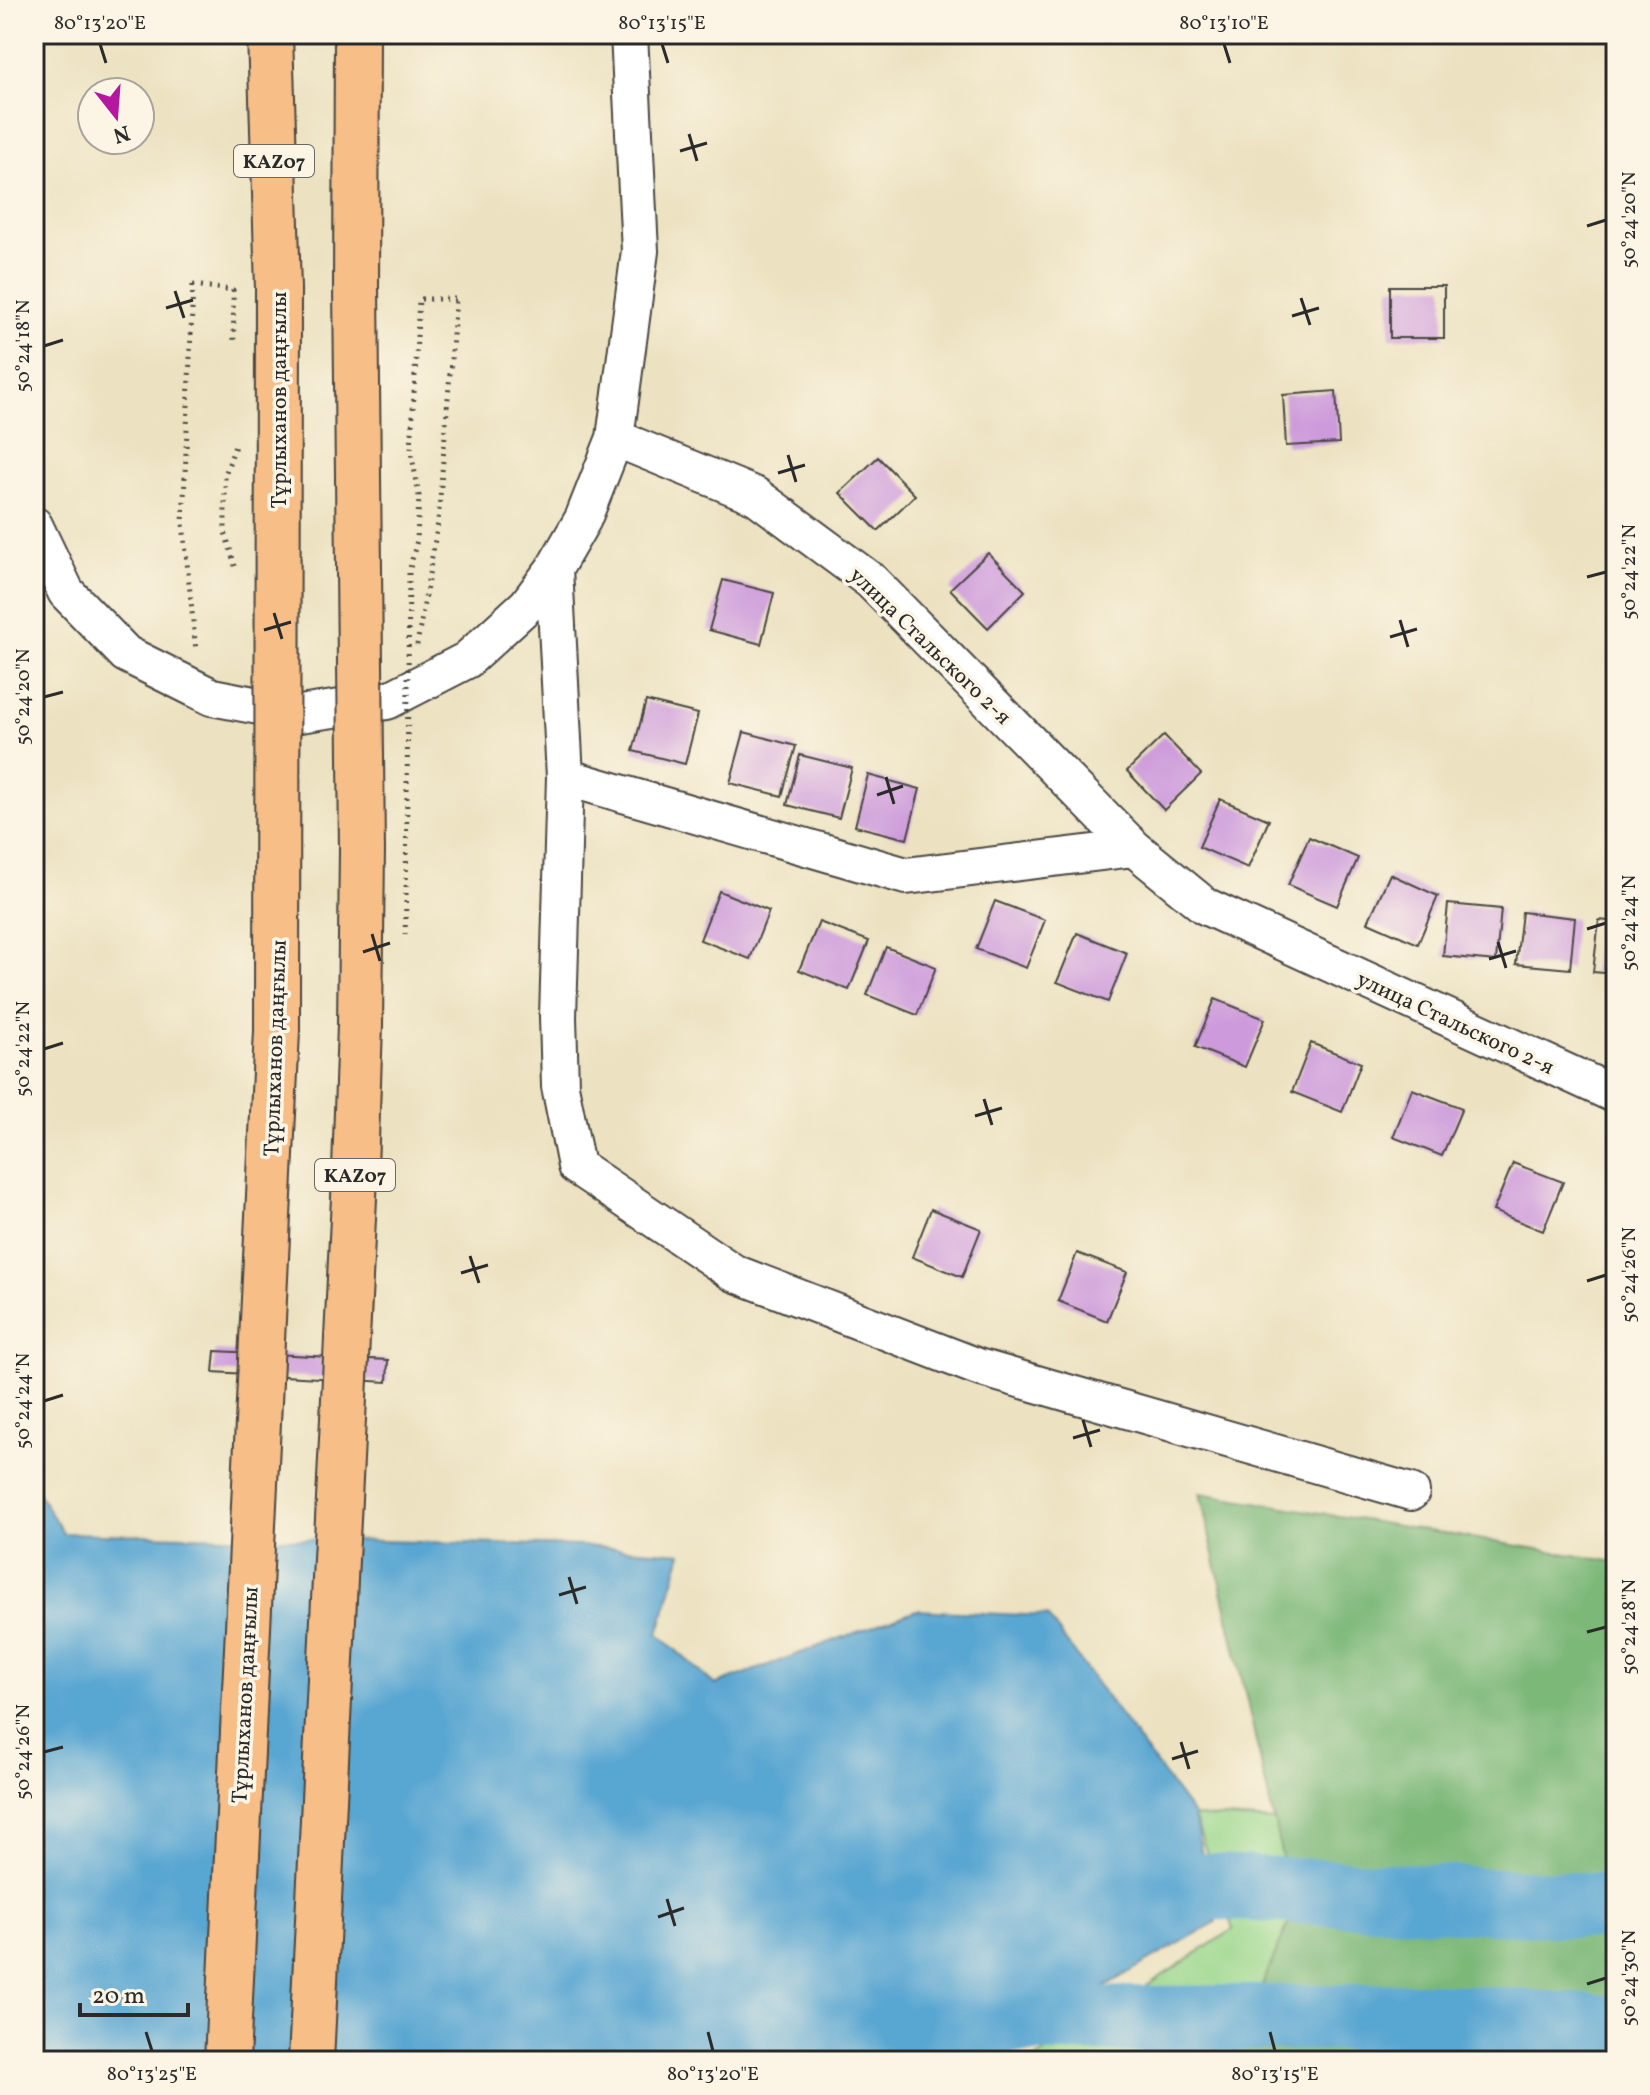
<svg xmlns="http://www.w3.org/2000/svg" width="1650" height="2095" viewBox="0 0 1650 2095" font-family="Vollkorn,serif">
	<rect width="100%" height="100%" fill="#fcf5e5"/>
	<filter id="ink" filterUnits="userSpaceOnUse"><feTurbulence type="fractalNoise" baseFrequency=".0125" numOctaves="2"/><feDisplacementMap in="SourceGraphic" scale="16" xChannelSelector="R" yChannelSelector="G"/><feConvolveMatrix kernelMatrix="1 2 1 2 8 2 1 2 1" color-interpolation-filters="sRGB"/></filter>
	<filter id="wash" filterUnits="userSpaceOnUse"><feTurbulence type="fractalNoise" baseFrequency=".006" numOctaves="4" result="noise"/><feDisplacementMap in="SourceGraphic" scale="32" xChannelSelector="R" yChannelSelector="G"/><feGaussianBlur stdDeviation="1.8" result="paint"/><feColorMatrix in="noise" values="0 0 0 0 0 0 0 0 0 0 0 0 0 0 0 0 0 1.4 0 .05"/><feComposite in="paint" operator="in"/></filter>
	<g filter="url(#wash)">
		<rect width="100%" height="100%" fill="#ece2c1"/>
		<path fill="#9ad78c" stroke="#62815c" stroke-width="2" d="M1194,1816L1579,1840L1616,2061H1033L1233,1929Z"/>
		<path fill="#7bb878" stroke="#537252" stroke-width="2" d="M1200,1493L1616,1562V2061H1230L1294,1910Z"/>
		<path fill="#58a6d2" stroke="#42687e" stroke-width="2" d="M34,1486L63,1533L583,1546L682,1553L658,1634L715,1685L916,1610L1047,1616L1194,1816L1216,1922L1024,2033L999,2061H34Z"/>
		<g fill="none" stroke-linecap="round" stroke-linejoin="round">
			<path stroke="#58a6d2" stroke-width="66" d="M1118,1882L1616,1907
				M957,2021L1430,2016L1616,2029"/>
		</g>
		<g id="blocks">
			<path fill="#cd9bdb" d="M1390,286H1444V338H1390Z
				M1336,391L1339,443L1286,446L1283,395Z
				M878,457L915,495L878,531L840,493Z
				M988,553L1025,591L988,628L950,589Z
				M723,580L774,593L761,644L709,630Z
				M646,701L698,714L685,764L633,751Z
				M744,732L796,746L782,796L730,783Z
				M1164,735L1201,774L1164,810L1127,771Z
				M800,755L852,768L839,818L787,805Z
				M868,775L920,789L907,839L855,826Z
				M1220,799L1269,820L1248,868L1199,847Z
				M1309,837L1358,858L1337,906L1288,885Z
				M1390,874L1438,896L1418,944L1368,922Z
				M719,891L769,911L750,959L700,940Z
				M995,901L1045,920L1026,968L976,949Z
				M1448,904L1501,909L1496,961L1443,956Z
				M1522,912L1575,918L1570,969L1516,964Z
				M1599,920L1616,922V974L1593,972Z
				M819,922L869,941L849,990L799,970Z
				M1077,933L1127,953L1108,1002L1057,982Z
				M886,947L936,967L917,1015L867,995Z
				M1215,999L1265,1019L1245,1067L1195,1047Z
				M1311,1043L1361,1063L1342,1112L1292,1092Z
				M1412,1089L1462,1108L1442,1156L1393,1137Z
				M1513,1163L1563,1182L1543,1231L1493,1211Z
				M931,1209L981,1229L962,1277L912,1257Z
				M1077,1253L1127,1272L1107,1321L1058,1301Z
				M215,1351L388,1360L387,1382L213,1372Z"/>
		</g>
	</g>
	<g filter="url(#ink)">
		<use href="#blocks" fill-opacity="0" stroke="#484642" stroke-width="2"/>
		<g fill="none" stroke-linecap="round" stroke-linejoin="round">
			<g stroke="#484642" stroke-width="40">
				<path id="minor" d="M615,438L756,496L871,581L1134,848L1205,906L1616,1095
					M34,525L66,592L126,654L212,697L300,714L387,701L467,660L527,605L554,569L583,519L615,438L640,251L629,34
					M554,569L565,777L558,1017L560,1086L576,1166L734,1273L978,1367L1411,1492
					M565,777L906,876L1134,848"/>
			</g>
			<g stroke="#484642" stroke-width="48">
				<path id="highway" d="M270,34L278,289
					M356,288L357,34"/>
			</g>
			<path stroke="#484642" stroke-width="5" stroke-dasharray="2 6" stroke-linecap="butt" d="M193,285L183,523L196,651
				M417,645L438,522L456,299"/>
			<use href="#minor" stroke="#fff" stroke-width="36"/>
			<use href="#highway" stroke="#f7be88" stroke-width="44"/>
			<g stroke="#484642" stroke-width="48" stroke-linecap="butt">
				<path id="highway-bridge" d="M227,2061L277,1031L278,289
					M311,2061L354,1198L360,1025L362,850L356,288"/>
			</g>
			<path stroke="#484642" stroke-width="5" stroke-dasharray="2 6" stroke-linecap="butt" d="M193,285L233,290L234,345
				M235,566L225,532V475L236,443
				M405,935L406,903L409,572L417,540L419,496L411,450L419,299H456"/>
			<use href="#highway-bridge" stroke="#f7be88" stroke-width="44"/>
		</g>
	</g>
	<path fill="none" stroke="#2b2b2b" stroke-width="3" d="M100,44L106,63M662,44L668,63M1224,44L1230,63M689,134L697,161M680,151L707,143M1587,226L1606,220M175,291L184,318M1301,298L1310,325M166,308L193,300M1292,316L1319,308M44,346L63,340M788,455L796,482M778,473L805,465M1587,577L1606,572M274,613L282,639M1400,620L1408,647M264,630L291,622M1390,637L1417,629M44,697L63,692M886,777L894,804M877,795L903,786M1587,929L1606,923M372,934L380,961M1498,942L1506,968M363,952L390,943M1489,959L1516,951M44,1049L63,1043M984,1099L992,1125M975,1116L1002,1108M470,1256L479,1283M461,1273L488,1265M1587,1281L1606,1275M44,1401L63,1395M1083,1420L1091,1447M1073,1438L1100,1430M569,1577L577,1604M559,1595L586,1587M1587,1632L1606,1627M1181,1742L1189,1769M44,1752L63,1747M1172,1759L1198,1751M667,1899L675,1926M658,1917L684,1908M1587,1984L1606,1978M146,2032L152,2051M708,2032L713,2051M1270,2032L1275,2051"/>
	<g text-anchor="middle" stroke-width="7" stroke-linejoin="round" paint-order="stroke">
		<g fill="#fcf5e5" stroke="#6a6863" stroke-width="2">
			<rect x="234" y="145" width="80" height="32" rx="6"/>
			<rect x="315" y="1159" width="80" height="32" rx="6"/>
		</g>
		<g font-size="20" font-weight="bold" fill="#2b2b2b">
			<text x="274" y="168">KAZ07</text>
			<text x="355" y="1182">KAZ07</text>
		</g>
		<g font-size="22" fill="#2b2b2b" stroke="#fcf5e5">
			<text transform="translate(278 400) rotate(-90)" y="8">Тұрлыханов даңғылы</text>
			<text transform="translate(931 645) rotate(44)" y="8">улица Стальского 2-я</text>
			<text transform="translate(1456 1022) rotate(25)" y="8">улица Стальского 2-я</text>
			<text transform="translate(274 1048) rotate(-88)" y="8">Тұрлыханов даңғылы</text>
			<text transform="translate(244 1695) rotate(-87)" y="8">Тұрлыханов даңғылы</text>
		</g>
	</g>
	<rect width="1650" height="2095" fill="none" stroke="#fcf5e5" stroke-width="88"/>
	<g transform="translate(116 116) rotate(163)"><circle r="38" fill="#fcf5e5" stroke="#a8a49b" stroke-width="2"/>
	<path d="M0-6L14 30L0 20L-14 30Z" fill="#b5179e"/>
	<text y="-12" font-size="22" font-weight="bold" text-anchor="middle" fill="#2b2b2b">N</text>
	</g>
	<path d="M80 2003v12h108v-12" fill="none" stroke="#2b2b2b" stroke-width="4"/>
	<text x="92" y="2003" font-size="24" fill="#2b2b2b" stroke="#fcf5e5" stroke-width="6" paint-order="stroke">20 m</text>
	<rect x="44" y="44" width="1562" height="2007" fill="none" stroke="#2b2b2b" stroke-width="3"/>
	<g font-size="20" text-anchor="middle" fill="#2b2b2b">
		<text x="100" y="29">80°13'20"E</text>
		<text x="662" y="29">80°13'15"E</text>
		<text x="1224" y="29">80°13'10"E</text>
		<text transform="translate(1628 220) rotate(-90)" y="7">50°24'20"N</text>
		<text transform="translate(22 346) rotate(-90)" y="7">50°24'18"N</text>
		<text transform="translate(1628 572) rotate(-90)" y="7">50°24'22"N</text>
		<text transform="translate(22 697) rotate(-90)" y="7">50°24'20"N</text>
		<text transform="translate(1628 923) rotate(-90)" y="7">50°24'24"N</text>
		<text transform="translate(22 1049) rotate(-90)" y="7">50°24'22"N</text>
		<text transform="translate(1628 1275) rotate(-90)" y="7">50°24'26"N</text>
		<text transform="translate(22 1401) rotate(-90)" y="7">50°24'24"N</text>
		<text transform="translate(1628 1627) rotate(-90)" y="7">50°24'28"N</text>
		<text transform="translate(22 1752) rotate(-90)" y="7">50°24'26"N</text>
		<text transform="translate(1628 1978) rotate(-90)" y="7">50°24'30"N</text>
		<text x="152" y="2080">80°13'25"E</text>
		<text x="713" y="2080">80°13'20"E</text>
		<text x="1275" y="2080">80°13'15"E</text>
	</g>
</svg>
